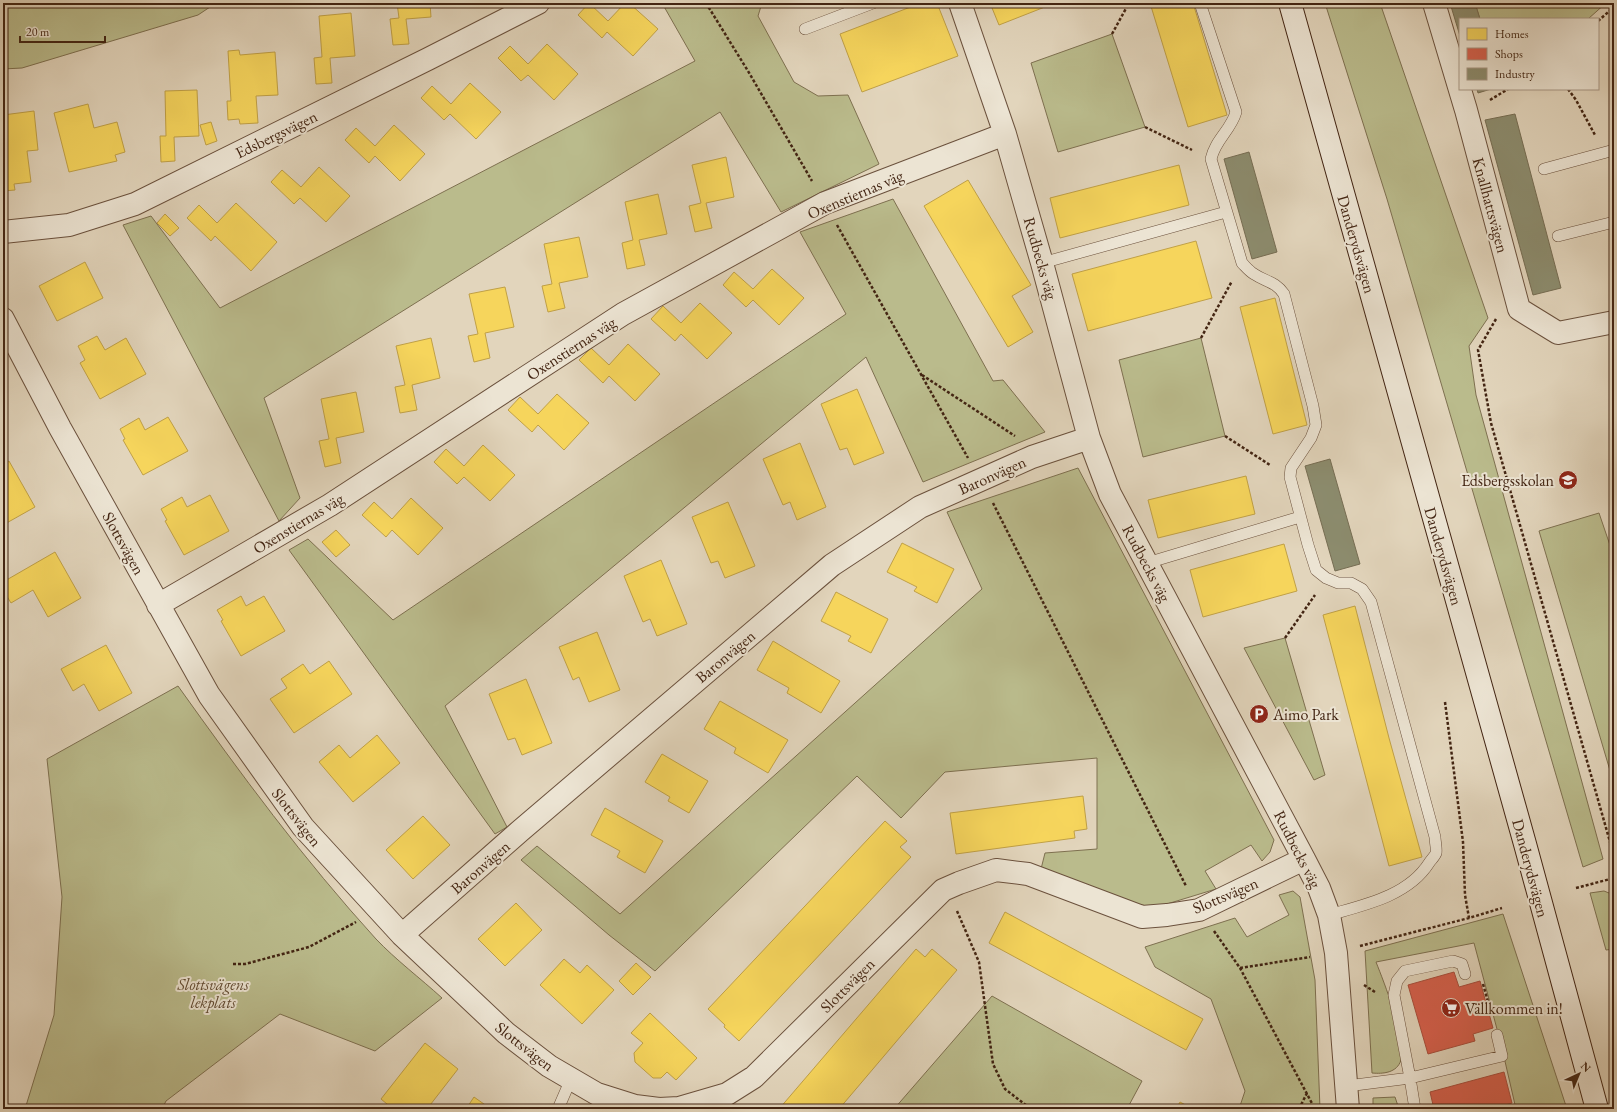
<svg xmlns="http://www.w3.org/2000/svg" width="1617" height="1112" viewBox="0 0 1617 1112" font-family="'EB Garamond',serif">
	<rect width="100%" height="100%" fill="#e2d5bc"/>
	<filter id="stains"><feTurbulence type="fractalNoise" baseFrequency=".005" numOctaves="4"/><feColorMatrix values="0 0 0 0 .2 0 0 0 0 .09 0 0 0 0 .02 0 0 0 .5 -.17"/></filter>
	<radialGradient id="worn" r=".72"><stop offset=".6" stop-color="#630" stop-opacity="0"/><stop offset="1" stop-color="#630" stop-opacity=".3"/></radialGradient>
	<path fill="#babb8c" stroke="#7e7050" d="M3,3H216L198,15L22,68L3,69Z
		M662,3H762L758,16L794,82L818,96L848,95L879,164L781,212L720,112L264,398L300,498L279,521L123,225L151,216L220,308L695,61Z
		M1325,3H1380L1488,318L1469,346L1476,395L1603,859L1583,867L1387,199Z
		M1475,3H1606L1588,19H1480Z
		M1112,34L1145,127L1058,152L1031,63Z
		M893,199L993,381L1003,380L1045,432L923,482L866,357L445,706L507,827L495,834L289,550L308,539L393,620L846,314L800,232Z
		M1201,338L1225,436L1143,457L1119,360Z
		M1078,468L1274,840L1270,852L1262,861L1251,845L1205,871L1216,889L1144,911L1041,869L1045,853L1097,849V758L945,772L901,818L857,776L655,971L609,935L521,860L537,846L620,914L982,589L947,512Z
		M1599,513L1614,557V784L1539,531Z
		M1285,638L1325,775L1314,780L1244,648Z
		M178,686C240,773 304,860 376,939C396,960 420,978 442,998L375,1051L280,1014L166,1101L162,1109H25L54,1015L62,897L47,759Z
		M1293,891L1300,897L1315,980L1320,1109H1239L1245,1091L1211,999L1155,967L1145,947L1235,918L1247,937L1289,915L1279,895Z
		M1604,891L1614,895V949L1606,950L1590,893Z
		M1503,914L1567,1109H1516L1501,1044L1474,943L1376,962C1384,982 1407,1041 1401,1060C1397,1073 1383,1074 1372,1073L1365,951Z
		M992,996L1142,1081L1127,1109H894Z
		M1395,1097L1399,1109H1373V1098Z"/>
	<path fill="#f6d55c" stroke="#c0a046" d="M397,3H430L431,17L406,19L409,44L393,45L390,19L399,18Z
		M469,3H485V4L469,5Z
		M589,3L608,21L625,3H629L658,29L633,56L607,32L602,38L578,15Z
		M921,3H937L958,56L862,92L840,34Z
		M990,3H1055L999,25Z
		M1150,3H1193L1227,115L1188,127Z
		M351,13L355,56L330,58L332,83L316,84L314,58L322,57L319,16Z
		M547,44L578,74L554,100L528,75L521,81L498,58L510,46L528,64Z
		M239,50L240,55L275,52L278,95L256,96L258,123L240,124L239,119L228,120L227,101H231L228,51Z
		M470,83L501,112L476,139L450,114L444,120L421,98L432,86L451,104Z
		M197,90L199,136L174,137L175,161L161,162L160,136H166L165,91Z
		M88,104L94,128L117,122L125,152L115,155L117,161L69,172L54,113Z
		M34,111L38,150L27,151L31,182L14,184L15,190L3,191V115Z
		M211,122L217,141L206,145L200,125Z
		M394,125L425,154L400,181L375,156L369,163L345,140L356,128L375,146Z
		M726,157L734,197L706,203L712,228L695,232L689,206L701,203L692,165Z
		M1179,165L1189,205L1060,238L1050,198Z
		M319,167L350,196L326,222L300,198L294,204L271,182L282,170L301,187Z
		M968,180L1031,285L1012,296L1033,332L1008,347L924,206Z
		M658,194L667,234L639,240L645,265L627,269L622,243L633,240L625,202Z
		M236,203L277,242L251,271L215,236L211,241L187,218L199,205L217,223Z
		M165,214L179,228L170,236L157,223Z
		M579,237L588,277L559,283L565,308L548,312L542,286L552,284L544,244Z
		M1196,241L1212,298L1088,331L1072,274Z
		M85,262L103,298L57,321L39,286Z
		M772,269L804,298L779,325L753,300L746,307L723,285L734,272L753,289Z
		M505,287L514,327L485,333L490,358L474,362L468,336L478,334L469,294Z
		M1275,298L1307,425L1273,434L1240,307Z
		M700,303L732,333L707,359L681,334L675,341L651,319L663,306L681,323Z
		M97,336L105,350L126,338L146,374L100,399L80,363L85,360L78,346Z
		M431,338L440,378L412,385L417,410L400,413L395,387L405,385L396,346Z
		M628,344L660,374L635,401L609,376L603,383L579,360L591,348L609,365Z
		M857,389L884,453L854,465L847,448L840,450L821,404Z
		M356,392L364,432L336,438L341,463L325,467L319,441L329,439L321,399Z
		M557,394L589,423L564,450L538,425L532,432L508,410L520,397L538,414Z
		M168,417L188,451L143,475L123,440L125,439L120,429L139,418L145,430Z
		M800,443L826,507L797,520L790,502L783,505L763,459Z
		M483,445L515,475L490,501L464,477L457,484L434,462L446,449L464,466Z
		M9,461L35,507L3,525V465Z
		M1246,476L1255,514L1158,538L1148,500Z
		M210,495L229,531L184,555L165,521L167,520L161,509L182,497L187,507Z
		M411,498L443,528L418,555L392,530L386,537L362,515L374,502L392,519Z
		M728,502L755,566L725,578L718,561L711,563L692,517Z
		M336,530L350,545L336,557L322,542Z
		M902,543L954,569L937,603L914,591L917,587L887,572Z
		M1284,544L1297,591L1203,617L1190,570Z
		M55,552L81,598L48,617L33,590L11,603L3,590V582Z
		M661,560L687,624L657,636L650,619L643,622L624,576Z
		M836,592L888,619L871,653L848,641L851,636L821,621Z
		M241,596L246,606L264,596L285,631L241,656L221,621L223,620L217,610Z
		M1355,606L1389,738L1422,857L1389,866L1323,615Z
		M597,632L620,690L589,702L579,677L573,680L559,647Z
		M773,641L840,681L821,713L787,693L789,688L757,670Z
		M106,645L132,693L99,711L84,684L73,691L61,669Z
		M329,661L352,694L294,733L270,699L287,688L281,679L303,664L310,674Z
		M526,679L552,743L522,755L515,738L508,740L489,694Z
		M720,701L788,740L768,773L734,753L736,748L704,729Z
		M377,735L400,763L353,802L319,762L339,745L350,758Z
		M662,754L708,781L689,813L668,801L670,797L645,782Z
		M1083,796L1087,829L1074,831L1075,838L956,854L950,813Z
		M605,808L663,841L645,873L617,857L620,851L591,835Z
		M423,816L450,845L413,879L386,850Z
		M885,821L907,841L900,847L911,857L739,1041L724,1027L725,1025L708,1009Z
		M3,847H5V880H3Z
		M516,903L542,930L505,966L478,939Z
		M1005,912L1203,1019L1186,1050L989,943Z
		M916,949L925,957L932,949L957,970L839,1109H779Z
		M564,959L580,973L587,965L614,990L582,1024L540,985Z
		M636,963L651,977L633,995L619,981Z
		M650,1013L697,1058L676,1080L667,1072L661,1078H653L635,1062L634,1053L643,1043L631,1033Z
		M425,1043L458,1069L427,1109H393L381,1099Z
		M474,1097L491,1109H466Z
		M1180,1102L1193,1109H1176Z"/>
	<path fill="#d6604d" stroke="#aa4e3c" d="M1454,972L1459,987L1480,981L1493,1028L1473,1034L1475,1041L1428,1054L1408,985Z
		M1504,1072L1512,1103L1491,1109H1434L1430,1092Z"/>
	<path fill="#8c8c6e" stroke="#766d53" d="M1450,3H1475L1480,19H1460V36Z
		M1477,89H1491L1478,93Z
		M1515,114L1561,288L1533,295L1485,120Z
		M1249,152L1277,252L1252,259L1224,159Z
		M1330,459L1360,564L1335,571L1305,466Z"/>
	<g fill="none" stroke-linecap="round" stroke-linejoin="round">
		<g stroke="#6b513d" stroke-width="12">
			<path id="service" d="M1200,3L1236,112C1231,130 1215,140 1211,159L1242,263C1246,267 1249,271 1254,274C1266,282 1275,281 1284,294L1313,406L1316,425L1311,438L1291,468L1290,477L1308,545L1316,570L1326,578L1338,583H1351L1362,589L1371,602L1435,837C1435,842 1437,849 1436,853C1435,856 1431,860 1429,863C1408,896 1364,905 1329,915
				M805,29L873,3
				M1544,169L1614,150
				M1558,236L1614,222
				M1042,263L1226,212
				M1147,563L1300,517
				M1465,974L1462,964L1453,961L1405,971L1397,981L1394,995L1410,1078L1502,1056L1497,1035
				M1347,1086L1410,1078L1415,1109
				M558,1109L571,1079"/>
		</g>
		<g stroke="#6b513d" stroke-width="24">
			<path id="minor" d="M960,3L1005,134L1042,263L1089,438L1110,494L1304,859L1319,888L1329,915L1336,953L1348,1109
				M1434,3L1466,110L1519,309L1558,333L1614,322
				M3,232L69,225L135,204L428,59L538,3
				M3,319L60,428L209,695L303,827L402,935L506,1033L549,1066L597,1094L635,1106L659,1109L679,1108L727,1094L754,1077L943,890L959,883L996,870L1028,874L1142,917L1167,915L1199,910L1304,859
				M158,605L330,505L623,314L825,203L1005,134
				M402,935L520,831L832,565L920,507L1032,457L1089,438"/>
		</g>
		<g stroke="#432513" stroke-width="24">
			<path id="secondary" d="M1290,3L1525,844L1597,1109"/>
		</g>
		<path stroke="#432513" stroke-width="2.5" stroke-dasharray="3 2" stroke-linecap="butt" d="M706,3L748,71L812,181
			M1598,21L1614,7
			M1112,34L1129,3
			M1568,89L1576,100L1595,135
			M1490,100L1508,89
			M1145,127L1192,150
			M837,225L968,458
			M1496,319L1478,350L1491,423L1614,856
			M1201,338L1232,281
			M922,375L1015,436
			M1225,436L1270,465
			M993,503L1186,886
			M1285,638L1315,595
			M1445,702L1463,842L1465,895L1469,918
			M1576,888L1614,878
			M957,911L979,962L993,1064L1005,1089L1031,1109
			M1214,931L1240,968L1315,1109
			M1360,946L1469,918L1502,908
			M233,964H245L309,947L356,922
			M1240,968L1310,957
			M1610,973L1614,964
			M1483,984L1492,1016
			M1364,985L1375,992
			M1299,1109L1307,1093"/>
		<use href="#service" stroke="#ece4d3" stroke-width="11"/>
		<use href="#minor" stroke="#ece4d3" stroke-width="22"/>
		<use href="#secondary" stroke="#ece4d3" stroke-width="22"/>
	</g>
	<defs>
		<g id="school-disc" transform="scale(1)"><circle r="9.5" fill="#8f2418" stroke="#ece4d3"/><path d="M0-5L7-2L0 1L-7-2ZM-4 1L0 2.5L4 1V4Q0 6-4 4Z" fill="#fff"/></g>
		<g id="parking-disc" transform="scale(1)"><circle r="9.5" fill="#8f2418" stroke="#ece4d3"/><path d="M-3.5-5.5H1a3.5 3.5 0 0 1 0 7H-1V5.5H-3.5ZM-1-3.4V-.6H.8a1.4 1.4 0 0 0 0-2.8Z" fill="#fff"/></g>
		<g id="supermarket-disc" transform="scale(1)"><circle r="9.5" fill="#8f2418" stroke="#ece4d3"/><path d="M-6-5.5h2.5l.6 2H6L4.5 2H-2.5L-4.4-4H-6ZM-1.5 3.2a1.3 1.3 0 1 0 .1 0ZM3 3.2a1.3 1.3 0 1 0 .1 0Z" fill="#fff"/></g>
	</defs>
	<g fill-rule="evenodd">
		<use href="#school-disc" x="1568" y="480"/>
		<use href="#parking-disc" x="1259" y="714"/>
		<use href="#supermarket-disc" x="1451" y="1008"/>
	</g>
	<g text-anchor="middle" stroke-width="4" stroke-linejoin="round" paint-order="stroke">
		<g font-size="16" fill="#432513" stroke="#ece4d3">
			<text transform="translate(276 134) rotate(-26)" y="6">Edsbergsvägen</text>
			<text transform="translate(855 194) rotate(-23)" y="6">Oxenstiernas väg</text>
			<text transform="translate(1491 205) rotate(75)" y="6">Knallhattsvägen</text>
			<text transform="translate(1357 244) rotate(74)" y="6">Danderydsvägen</text>
			<text transform="translate(1041 258) rotate(74)" y="6">Rudbecks väg</text>
			<text transform="translate(571 348) rotate(-33)" y="6">Oxenstiernas väg</text>
			<text transform="translate(992 475) rotate(-24)" y="6">Baronvägen</text>
			<text transform="translate(298 523) rotate(-31)" y="6">Oxenstiernas väg</text>
			<text transform="translate(124 543) rotate(61)" y="6">Slottsvägen</text>
			<text transform="translate(1444 556) rotate(74)" y="6">Danderydsvägen</text>
			<text transform="translate(1147 563) rotate(62)" y="6">Rudbecks väg</text>
			<text transform="translate(725 656) rotate(-40)" y="6">Baronvägen</text>
			<text transform="translate(297 817) rotate(52)" y="6">Slottsvägen</text>
			<text transform="translate(1298 849) rotate(63)" y="6">Rudbecks väg</text>
			<text transform="translate(480 867) rotate(-41)" y="6">Baronvägen</text>
			<text transform="translate(1531 868) rotate(75)" y="6">Danderydsvägen</text>
			<text transform="translate(1225 895) rotate(-23)" y="6">Slottsvägen</text>
			<text transform="translate(847 985) rotate(-45)" y="6">Slottsvägen</text>
			<text transform="translate(525 1046) rotate(38)" y="6">Slottsvägen</text>
		</g>
		<g font-size="16" fill="#432513" stroke="#ece4d3" text-anchor="start">
			<text x="1554" y="486" text-anchor="end">Edsbergsskolan</text>
			<text x="1273" y="720">Aimo Park</text>
			<text x="1465" y="1014">Vällkommen in!</text>
		</g>
		<g font-size="16" font-style="italic" fill="#614a31" stroke="#ece4d3">
			<text x="213" y="990">Slottsvägens<tspan x="213" dy="18">lekplats</tspan></text>
		</g>
	</g>
	<rect width="1617" height="1112" fill="none" stroke="#e2d5bc" stroke-width="16"/>
	<rect x="4" y="4" width="1609" height="1104" fill="none" stroke="#432513" stroke-width="2"/>
	<rect x="8" y="8" width="1601" height="1096" fill="none" stroke="#432513"/>
	<rect x="1459" y="18" width="140" height="72" fill="#ece4d3" stroke="#a89886"/>
	<rect x="1467" y="28" width="20" height="12" fill="#f6d55c" stroke="#a89886"/>
	<text x="1495" y="38" font-size="12" fill="#432513">Homes</text>
	<rect x="1467" y="48" width="20" height="12" fill="#d6604d" stroke="#a89886"/>
	<text x="1495" y="58" font-size="12" fill="#432513">Shops</text>
	<rect x="1467" y="68" width="20" height="12" fill="#8c8c6e" stroke="#a89886"/>
	<text x="1495" y="78" font-size="12" fill="#432513">Industry</text>
	<g transform="translate(1579 1074) rotate(44)" stroke="#ece4d3" stroke-width="3" paint-order="stroke">
	<path d="M0-3L7 15L0 10L-7 15Z" fill="#432513"/>
	<text y="-6" font-size="11" font-weight="bold" text-anchor="middle" fill="#432513">N</text>
	</g>
	<path d="M20 36v6h85v-6" fill="none" stroke="#432513" stroke-width="2"/>
	<text x="26" y="36" font-size="12" fill="#432513" stroke="#ece4d3" stroke-width="3" paint-order="stroke">20 m</text>
	<rect width="100%" height="100%" filter="url(#stains)"/>
	<rect width="100%" height="100%" fill="url(#worn)"/>
</svg>
